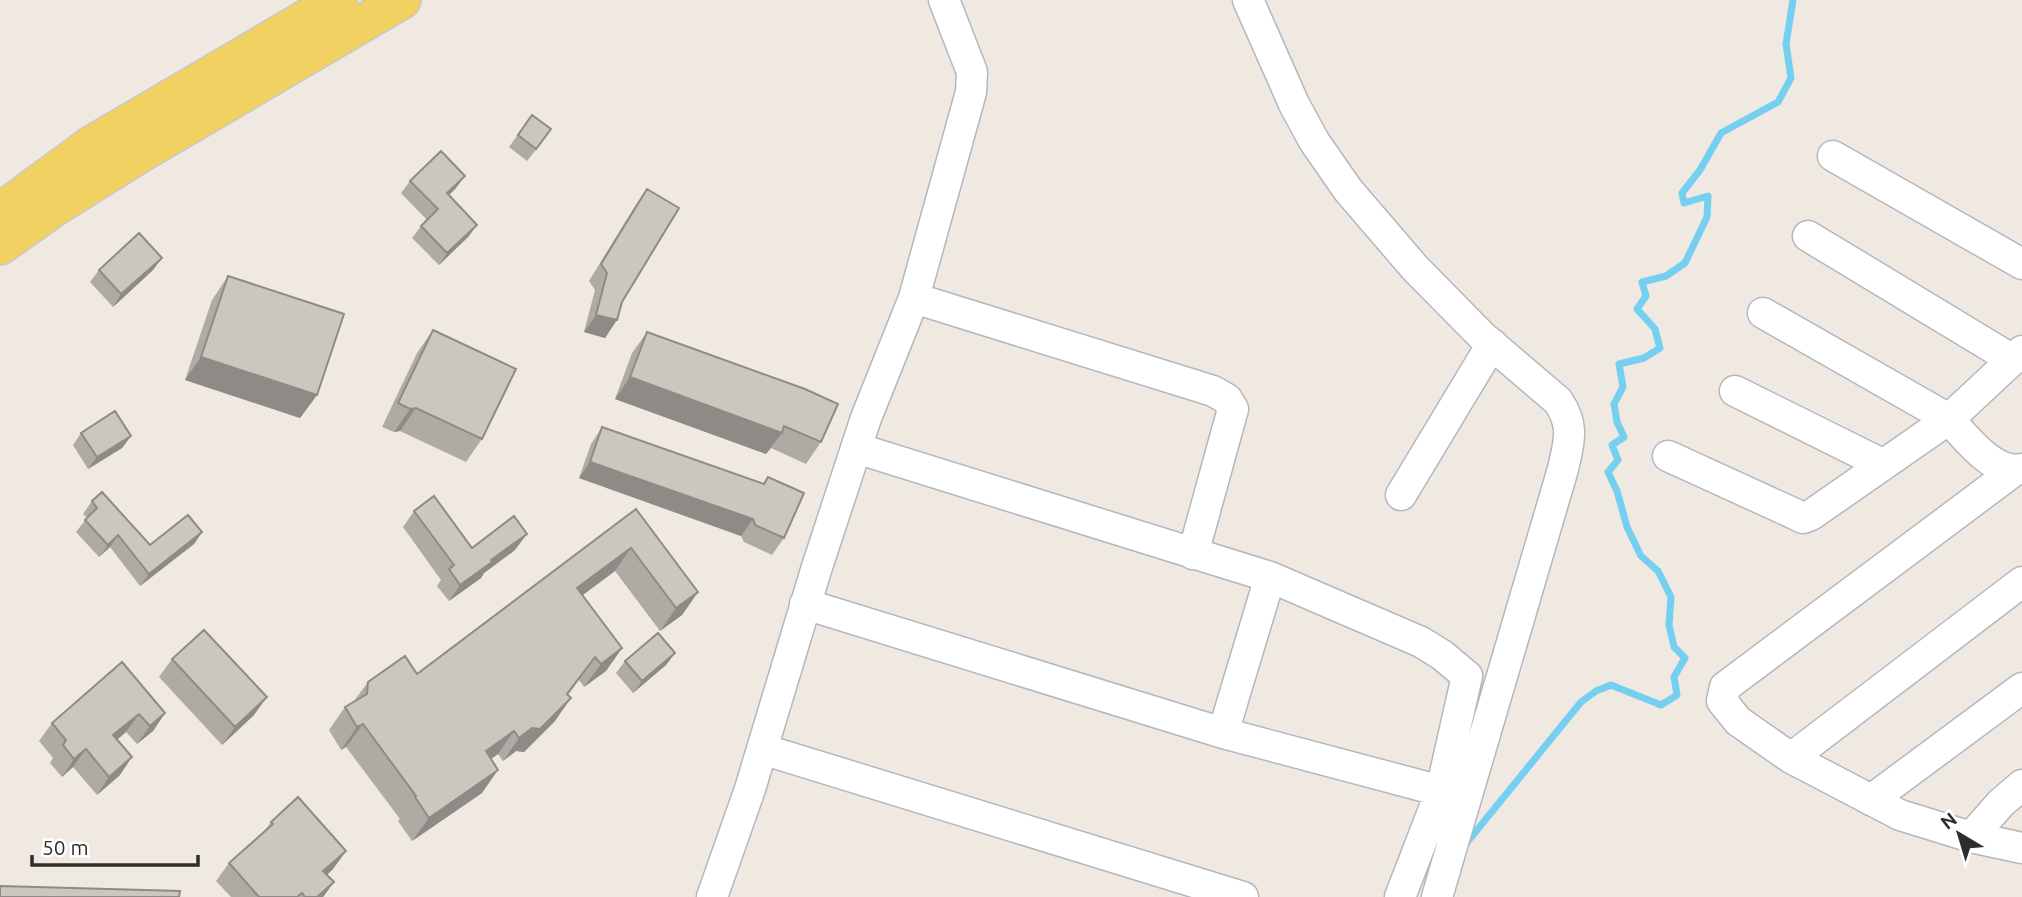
<svg xmlns="http://www.w3.org/2000/svg" width="2022" height="897" viewBox="0 0 2022 897" font-family="Ubuntu,sans-serif">
	<rect width="100%" height="100%" fill="#efe9e1"/>
	<g fill="none" stroke-linecap="round" stroke-linejoin="round">
		<path stroke="#75cff0" stroke-width="7" d="M1464,846L1581,702L1596,691L1611,685L1661,705L1677,695L1674,677L1685,658L1674,647L1669,625L1671,597L1658,571L1641,556L1627,527L1617,491L1608,472L1618,460L1612,445L1624,437L1617,422L1614,404L1623,387L1619,364L1644,358L1660,348L1655,329L1637,309L1646,296L1642,282L1666,276L1685,263L1707,217L1708,196L1684,203L1682,193L1700,170L1721,133L1778,102L1791,78L1786,44L1793,0"/>
		<g stroke="#b4b7c1" stroke-width="33">
			<path id="minor" d="M1248,0L1294,104L1314,141L1348,190L1415,268L1483,337L1558,401C1575,426 1569,442 1563,469L1437,897
				M1833,156L2022,264
				M1808,236L2013,360
				M914,298L1213,391L1227,399L1233,409L1193,554
				M1763,313L1949,419C1966,438 1994,475 2022,469
				M1735,391L1882,464
				M856,448L1270,577L1421,642L1442,655L1467,676L1441,791L1400,897
				M1668,456L1797,515L1803,518L1811,515L1949,419L2022,351
				M2015,470L1725,687L1722,701L1738,721L1791,758L1900,815L1971,837L2022,848
				M1401,495L1492,344
				M805,604L1223,733L1441,791
				M1223,733L1270,577
				M762,749L1243,897
				M1791,758L2022,582
				M1871,800L2022,688
				M1971,837L2001,803L2022,785
				M712,897L750,789L816,570L866,418L914,298L971,92L972,72L944,0"/>
		</g>
		<g stroke="#c9c9c9" stroke-width="40">
			<path id="major" d="M0,212L91,145L338,0
				M0,246L55,207L138,155L402,0"/>
		</g>
		<use href="#minor" stroke="#fff" stroke-width="30"/>
		<use href="#major" stroke="#f2d163" stroke-width="37"/>
	</g>
	<path fill="#afaba4" d="M532,115L543,141L527,161L509,147Z
		M410,181L456,188L449,195L477,225L468,237L439,265L412,238L421,226L427,220L401,193Z
		M647,189L622,302L605,338L584,332L595,290L589,281L635,206Z
		M99,270H153L113,307L90,282Z
		M228,276L317,395L300,418L185,380L212,300Z
		M433,330L482,439L466,462L400,431L394,432L382,427L417,353Z
		M647,332L821,442L806,464L771,448L766,454L615,399L632,353Z
		M602,427L763,484L768,477L784,538L772,555L744,542L741,536L579,478L591,444Z
		M81,433L131,436L122,448L88,469L73,445Z
		M92,501L150,545L202,532L194,544L140,586L110,547L99,557L76,532L87,518L83,514Z
		M636,509L698,592L682,615L660,631L615,571L583,595L622,648L606,671L584,687L579,680L568,695L555,721L524,752L516,751L503,761L498,754L491,759L482,793L412,841L398,821L400,819L346,747L341,750L329,730L345,707L354,701L368,682L417,674Z
		M414,511L472,548L515,550L484,573L481,578L449,601L437,586L441,580L403,527Z
		M675,653L666,665L633,693L616,673L625,661Z
		M172,659L254,715L222,745L159,677Z
		M122,662L165,713L153,731L137,744L126,732L117,740L120,775L97,795L73,767L62,777L50,763L53,758L39,741L52,723Z
		M271,822L346,851L333,869L327,875L334,882L323,897H231L216,881L229,863L263,833Z"/>
	<path fill="#8e8b86" d="M465,176L456,188L438,206L447,193Z
		M477,225L468,237L439,265L447,253Z
		M162,258L153,270L113,307L121,294Z
		M596,315L617,320L605,338L584,332Z
		M201,357L317,395L300,418L185,380Z
		M630,377L782,433L766,454L615,399Z
		M416,408L400,431L394,432L410,409Z
		M131,436L122,448L88,469L97,457Z
		M590,462L753,519L741,536L579,478Z
		M202,532L194,544L140,586L149,574Z
		M527,534L515,550L484,573L481,578L449,601L460,585L491,560Z
		M118,535L110,547L99,557L108,545Z
		M631,548L615,571L561,611L577,588Z
		M698,592L682,615L660,631L676,608Z
		M622,648L606,671L584,687L601,664Z
		M675,653L666,665L633,693L642,681Z
		M267,697L254,715L222,745L235,727Z
		M571,698L555,721L524,752L516,751L503,761L519,738Z
		M165,713L153,731L137,744L150,726Z
		M139,714L126,732L101,753L113,735Z
		M363,724L346,747L341,750L357,727Z
		M514,731L498,754L469,775L486,751Z
		M86,749L73,767L62,777L74,759Z
		M132,757L120,775L97,795L109,777Z
		M498,770L482,793L412,841L429,818Z
		M346,851L333,869L311,889L323,871Z
		M334,882L323,897H317Z"/>
	<path fill="#cbc7bf" stroke="#8e8b86" stroke-width="2" d="M532,115L551,129L536,149L518,135Z
		M441,151L465,176L447,193L477,225L447,253L421,226L438,209L410,181Z
		M647,189L679,208L622,302L617,320L596,315L607,273L601,264Z
		M139,233L162,258L121,294L99,270Z
		M228,276L344,314L317,395L201,357Z
		M433,330L516,369L482,439L416,408L410,409L398,403Z
		M647,332L805,389L838,404L821,442L784,426L782,433L630,377Z
		M115,411L131,436L97,457L81,433Z
		M602,427L764,484L768,477L804,493L784,538L755,525L753,519L590,462Z
		M102,492L150,545L188,515L202,532L149,574L118,535L108,545L85,520L97,508L92,501Z
		M434,496L472,548L514,516L527,534L491,560L492,562L460,585L449,569L454,565L414,511Z
		M636,509L698,592L676,608L631,548L577,588L622,648L601,664L595,657L567,694L571,698L540,729L532,728L519,738L514,731L486,751L498,770L429,818L415,797L416,796L363,724L357,727L345,707L367,694L368,682L405,656L417,674Z
		M204,630L267,697L235,727L172,659Z
		M658,633L675,653L642,681L625,661Z
		M122,662L165,713L150,726L139,714L113,735L132,757L109,777L86,749L74,759L63,745L66,740L52,723Z
		M298,797L346,851L323,871L334,882L317,897H305L302,893L297,897H259L229,863L273,824L271,822Z
		M0,886L180,891L179,897H0Z"/>
	<g transform="translate(1959 834) rotate(322)" stroke="#ffffff" stroke-width="5" paint-order="stroke">
	<path d="M0-5L12 26L0 18L-12 26Z" fill="#2e2e2e"/>
	<text y="-10" font-size="19" font-weight="bold" text-anchor="middle" fill="#2e2e2e">N</text>
	</g>
	<path d="M32 855v10h166v-10" fill="none" stroke="#2e2e2e" stroke-width="3.5"/>
	<text x="42" y="855" font-size="21" fill="#2e2e2e" stroke="#ffffff" stroke-width="5" paint-order="stroke">50 m</text>
</svg>
